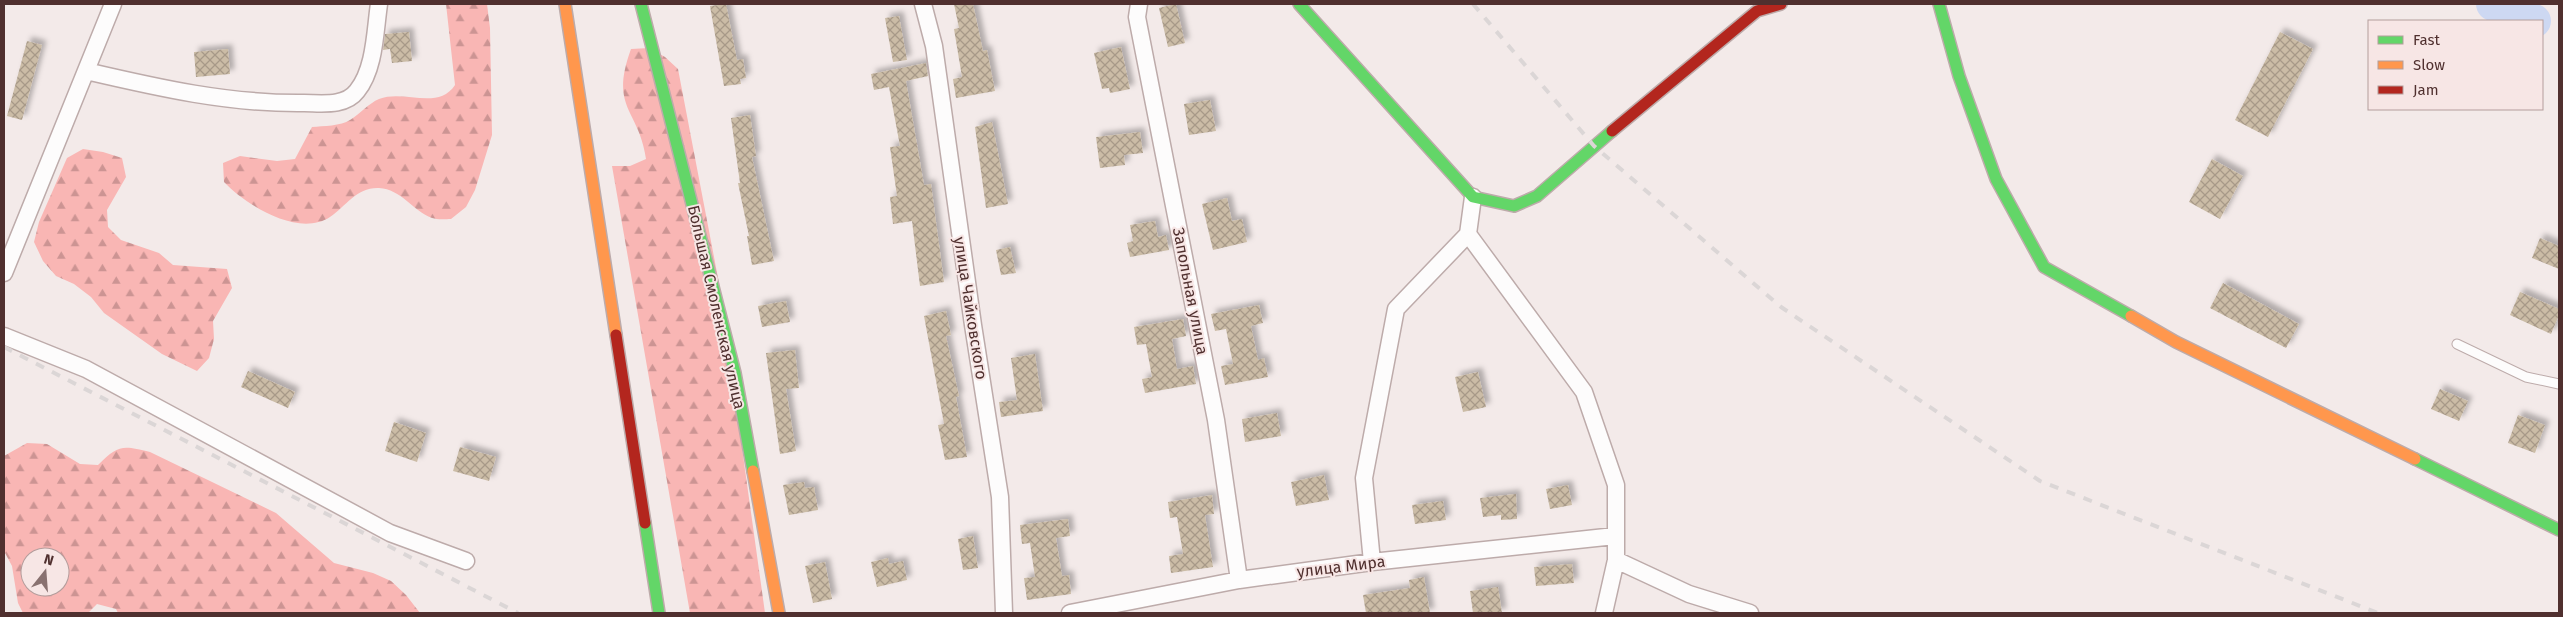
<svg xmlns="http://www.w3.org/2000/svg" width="2563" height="617" viewBox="0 0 2563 617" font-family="'Fira Sans',sans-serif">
	<defs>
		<pattern id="forest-firs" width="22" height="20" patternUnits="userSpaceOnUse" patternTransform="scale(1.25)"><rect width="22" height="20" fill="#f9b6b4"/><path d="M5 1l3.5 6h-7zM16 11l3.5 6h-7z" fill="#cc9493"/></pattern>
		<pattern id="building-cross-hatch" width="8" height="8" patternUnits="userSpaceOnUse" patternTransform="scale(1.25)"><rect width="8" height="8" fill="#cbbca6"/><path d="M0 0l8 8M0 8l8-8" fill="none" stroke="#a79988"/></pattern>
		<filter id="shadow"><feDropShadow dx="4.5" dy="-4.5" stdDeviation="2.5" flood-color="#0004"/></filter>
	</defs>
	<rect width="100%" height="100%" fill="#f3eae9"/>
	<path fill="url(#forest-firs)" fill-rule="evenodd" d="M446,4H487L490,28L492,135L475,190L466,207L451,219C446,219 438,220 432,218C413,211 401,189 379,188C357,187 346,206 330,217C298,238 246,205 224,182L223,163L240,156L277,161L295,159L312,127C323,126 341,126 350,120C360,114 369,103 379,99C404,89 438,111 455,85Z
		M649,48L665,57L678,69L719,283L765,613H690L612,166H630L646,159C639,109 609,109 631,49Z
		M83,149L103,152L122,158L126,177L107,210L108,227L121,240L159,253L173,265L227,269L232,288L213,321L214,339L209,358L197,371L162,354L104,313L91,297L74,284L56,276L43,261L34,242L39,222L67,158Z
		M27,443L47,444L80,464L98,465C118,445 122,445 150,452L276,513L334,563L373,573L391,581L406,595L420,613H118L116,609L97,604L88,613H23L18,603L12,566L4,551V456ZM30,557H60V587H30Z"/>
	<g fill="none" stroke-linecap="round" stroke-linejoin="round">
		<path stroke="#cdd8f2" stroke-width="34" d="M2493,4L2534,21"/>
	</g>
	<path fill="url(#building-cross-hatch)" filter="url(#shadow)" d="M726,4L737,60L743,59L746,78L740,79L741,84L724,86L710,6Z
		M954,4H973L983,51L987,50L995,91L956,98L953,79L962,77L954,29L959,28Z
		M1176,4L1185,43L1168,47L1159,8Z
		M899,16L907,60L893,62L885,18Z
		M409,32L412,61L392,63L390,49L383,50L385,34Z
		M2280,32L2313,49L2268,137L2235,120Z
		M27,41L42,45L22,120L7,116Z
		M1121,47L1130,89L1110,93L1109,88L1102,89L1094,53Z
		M228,49L230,74L196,77L194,52Z
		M926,63L928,76L906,81L924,185L931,184L944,282L920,286L912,221L893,224L890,197L897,196L890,147L900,146L889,87L874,90L871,74Z
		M1210,100L1216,131L1189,135L1184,104Z
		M750,115L756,156L752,157L774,261L752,265L747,236H749L738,183H740L731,118Z
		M992,122L1008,204L986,208L975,127Z
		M1140,132L1143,153L1124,155L1125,165L1100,168L1096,137Z
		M2212,159L2243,176L2220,219L2189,202Z
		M1227,198L1232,221L1242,219L1247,242L1213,250L1202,204Z
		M1155,221L1158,237L1166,235L1169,250L1130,257L1127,243L1133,241L1130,225Z
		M2540,238L2559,246V269L2532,258Z
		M1010,247L1016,273L1001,275L996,250Z
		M2223,283L2299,324L2286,348L2210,308Z
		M2520,292L2559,309V315L2551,334L2510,315Z
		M786,301L790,322L762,327L758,306Z
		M1259,305L1263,323L1251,326L1258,360L1264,358L1268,377L1225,385L1221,366L1233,364L1226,329L1215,331L1211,314Z
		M946,311L951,335L946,336L959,396L956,397L967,457L945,460L938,425L944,424L924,316Z
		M1183,319L1186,336L1172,339L1177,369L1193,366L1196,384L1145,393L1142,379L1152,377L1146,344L1137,345L1134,327Z
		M795,350L799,388L786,389L796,451L780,454L766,353Z
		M1035,354L1043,411L1001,417L999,402L1017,400L1011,358Z
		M248,371L295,392L288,408L241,387Z
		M1478,372L1486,407L1463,412L1455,377Z
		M2440,389L2468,401L2459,421L2431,409Z
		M1277,413L1281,436L1245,442L1242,419Z
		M2518,415L2545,425L2535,453L2508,443Z
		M394,422L426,433L417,462L385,451Z
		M460,447L496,457L489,481L453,471Z
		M1324,475L1329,500L1296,506L1291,482Z
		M804,482L805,488L814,487L818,510L789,515L783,485Z
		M1568,485L1572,505L1550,509L1546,489Z
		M1516,494L1517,519L1501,520V515L1483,517L1480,498Z
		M1212,495L1214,514L1205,515L1213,567L1171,573L1169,556L1183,554L1177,517L1170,518L1168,502Z
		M1443,501L1446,520L1415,524L1412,505Z
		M1068,519L1070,536L1056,538L1062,576L1069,575L1071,594L1027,600L1024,578L1035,577L1030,543L1022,544L1020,525Z
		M973,536L978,568L963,570L958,539Z
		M888,558L889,564L903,561L907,580L877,587L871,562Z
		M825,562L832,599L813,603L805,566Z
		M1572,564L1574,583L1536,586L1534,567Z
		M1424,577L1430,613H1366L1363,595L1410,588L1409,580Z
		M1498,587L1502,613H1473L1470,591Z"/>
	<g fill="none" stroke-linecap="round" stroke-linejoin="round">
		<g stroke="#bdabaa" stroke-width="11">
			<path id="lane" d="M2457,344L2526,377L2559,384"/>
		</g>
		<g stroke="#bdabaa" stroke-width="19">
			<path id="street" d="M923,4L934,46L973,325L1000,497L1004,613
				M1139,4L1137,17L1216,420L1239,580
				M86,71C159,88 229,104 304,103C321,103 345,107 357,91C375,69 375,31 379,4
				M1473,197L1468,234L1584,392L1616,485V560L1604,613
				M4,273L113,4
				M4,336L86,369L390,533L466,561
				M1616,560L1689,594L1750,613
				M1372,562L1364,478L1396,309L1468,234
				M1070,613L1239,580L1372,562L1615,536"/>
		</g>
		<g stroke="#bdabaa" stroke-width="14">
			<path id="fast" d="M641,4L735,373L753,471
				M1299,4L1473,197L1514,206L1537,196L1612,131
				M1939,4L1959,76L1996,179L2044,267L2131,316
				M2415,459L2559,530
				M645,523L659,613"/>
		</g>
		<g stroke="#bdabaa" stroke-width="14">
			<path id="slow" d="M565,4L616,335
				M2131,316L2176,342L2415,459
				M753,471L779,613"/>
		</g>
		<g stroke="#bdabaa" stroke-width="14">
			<path id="jam" d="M1612,131L1757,11L1781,4
				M616,335L645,523"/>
		</g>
		<use href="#lane" stroke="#fdfcfc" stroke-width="9"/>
		<use href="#street" stroke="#fdfcfc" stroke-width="16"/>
		<use href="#fast" stroke="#63d668" stroke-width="11"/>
		<use href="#slow" stroke="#ff974d" stroke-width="11"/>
		<use href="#jam" stroke="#b3261e" stroke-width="11"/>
		<path stroke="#dbd6d6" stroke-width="4" stroke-dasharray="9 9" stroke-linecap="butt" d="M1473,4L1594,146L1781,307L2040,481L2378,613
			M4,347L518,613"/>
	</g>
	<g text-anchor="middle" stroke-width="4" stroke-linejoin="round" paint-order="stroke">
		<g font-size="16" fill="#50302f" stroke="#f7e6e5">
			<text transform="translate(1191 291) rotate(79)" y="6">Запольная улица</text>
			<text transform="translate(717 307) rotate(77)" y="6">Большая Смоленская улица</text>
			<text transform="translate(971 308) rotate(81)" y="6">улица Чайковского</text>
			<text transform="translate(1341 566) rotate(-7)" y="6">улица Мира</text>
		</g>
	</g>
	<rect width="2563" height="617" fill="none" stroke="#50302f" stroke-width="10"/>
	<rect x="2368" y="20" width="175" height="90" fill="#f7e6e5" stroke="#b49d9c"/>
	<rect x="2378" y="36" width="25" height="8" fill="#63d668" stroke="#b49d9c"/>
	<text x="2413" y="45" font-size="15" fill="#50302f">Fast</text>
	<rect x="2378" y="61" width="25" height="8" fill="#ff974d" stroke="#b49d9c"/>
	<text x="2413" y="70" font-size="15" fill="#50302f">Slow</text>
	<rect x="2378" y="86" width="25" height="8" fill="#b3261e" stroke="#b49d9c"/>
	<text x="2413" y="95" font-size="15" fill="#50302f">Jam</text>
	<g transform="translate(45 572) rotate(17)"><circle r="24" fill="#f7e6e5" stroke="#b49d9c"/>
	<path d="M0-4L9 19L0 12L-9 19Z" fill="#897170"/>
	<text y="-8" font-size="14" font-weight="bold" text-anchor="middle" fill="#50302f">N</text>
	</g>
</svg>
